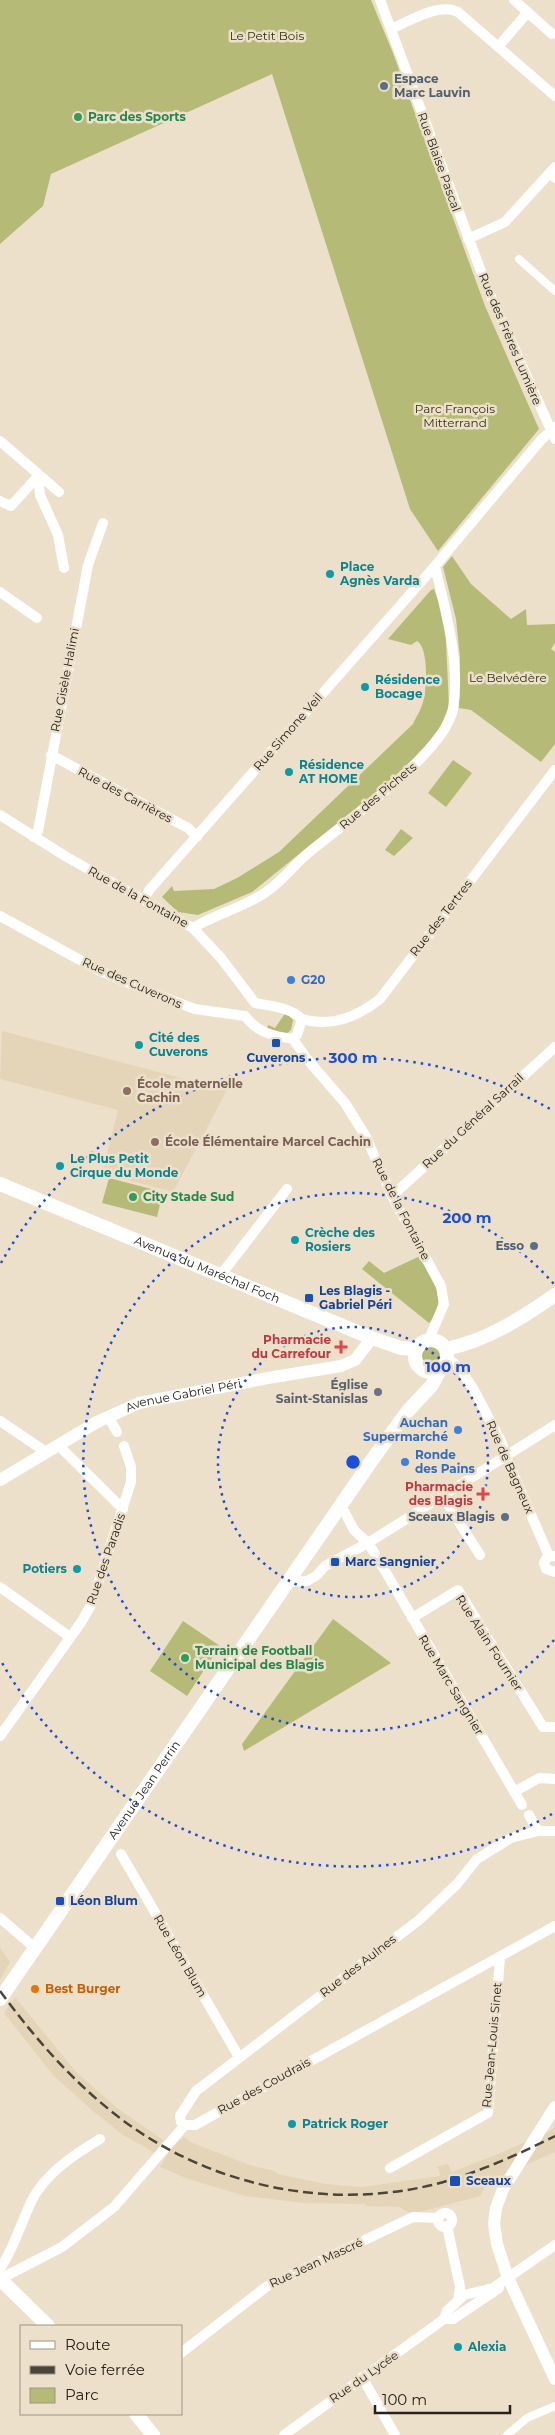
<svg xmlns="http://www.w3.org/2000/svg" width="555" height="2435" viewBox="0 0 555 2435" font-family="Montserrat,sans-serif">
	<rect width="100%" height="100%" fill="#ece0ca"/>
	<path fill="#e4d5b8" d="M2,1031L227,1090L173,1192L102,1173L118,1110L0,1079Z
		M0,1948L10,1962L0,1980Z
		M15,1997L76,2072L117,2108L163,2140L155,2153L123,2135L94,2112L53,2075L4,2013Z
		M555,2128V2152L488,2182L480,2196L412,2214L399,2207L365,2206V2204L303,2203L245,2196L188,2179L160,2167L172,2147L184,2137L190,2142L250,2165L274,2171L278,2174L325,2184L362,2187L440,2176L439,2169L436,2167L448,2164L452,2172L503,2152Z"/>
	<path fill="#b6ba77" d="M0,0H371L393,53L485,306L539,429L438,551L410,509L272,74L51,174L43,206L0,244Z
		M452,556L471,584L511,619L526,609L527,625L555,624V643L551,649L555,652V744L541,762L471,710L459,708L460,658L456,619L443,567Z
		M434,589L445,621L449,706L440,728L413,762L252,892L198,915L178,912L162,897L172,886L174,891L214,889L237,878L279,852L413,724C416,717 421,710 423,702C427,690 429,648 417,641L411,645L388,639L431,590Z
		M453,760L472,773L446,807L428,793Z
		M401,829L413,838L394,856L385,850Z
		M286,1012L293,1020L291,1030L286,1034L267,1029L268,1025L275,1028Z
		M109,1178L163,1192L157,1217L102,1203Z
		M420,1256C432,1277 449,1301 429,1323L362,1269L369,1261L384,1273Z
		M421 1356a10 10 0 1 1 20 0a10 10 0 1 1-20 0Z
		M333,1619L391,1663L244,1751L242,1744Z
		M183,1621L220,1646L187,1696L150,1671Z"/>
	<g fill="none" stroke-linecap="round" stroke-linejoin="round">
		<path stroke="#fff" stroke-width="8" d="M549,174L555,179
			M519,259L555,291
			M507,2435L527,2418L555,2406"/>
		<path stroke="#fff" stroke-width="10" d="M380,0L488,290L555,439
			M514,0L552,34
			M391,29C410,21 439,2 458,12L555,96
			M498,47L528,12
			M468,239L505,222L555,167
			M0,441L59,492
			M0,501L11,506L38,476L40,495L58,535L64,568
			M0,592L37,618
			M51,755L188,828L197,837
			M0,815L65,856L193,928L221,958L255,1003
			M33,837L38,831L88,565L103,523
			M144,899L150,889L435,566L541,440L555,427
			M0,916L100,971L155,994L195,1009L245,1016
			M193,928C214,915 238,909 258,897C277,887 291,868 307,854C343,824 445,753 453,709C461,663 445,610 435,566
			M255,1003C271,1006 289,1007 302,1019L297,1035L293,1039
			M245,1016C258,1033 273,1036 293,1039
			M302,1019C331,1028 357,1017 380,999L555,770
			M293,1039L307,1059L345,1103L366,1137L392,1196L441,1286L444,1304L429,1339
			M392,1196L555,1047
			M220,1276L287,1189
			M447,1358L460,1368L474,1390L502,1443L506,1457L549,1556
			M108,1416L117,1432
			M0,1421L46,1452
			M58,1445L123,1509
			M443,1497L480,1555
			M342,1507L354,1530L368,1543L375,1554
			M555,1556L547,1557L544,1563L546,1569L555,1572
			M381,1564L522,1805
			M289,1582L307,1581L316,1576L325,1566L368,1543L555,1425
			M0,1587L70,1637
			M412,1618L458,1590L543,1727H555
			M0,1736L82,1621L91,1605L131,1482V1467L124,1446
			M514,1792L539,1778L555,1779
			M529,1815L538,1831
			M121,1854L239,2057
			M0,1918L35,1948
			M185,2125L181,2122L180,2116L196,2091L419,1920L457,1884L477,1859L511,1838L538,1831H555
			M390,2168L488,2113L500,1957
			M438 2220a7 7 0 1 1 14 0a7 7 0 1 1-14 0Z
			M447,2226L460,2287L458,2300
			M0,2269C14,2248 21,2223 32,2200C46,2173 75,2154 100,2139
			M0,2279L62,2247L114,2207L185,2125H195L555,1926
			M444,2319H453L499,2288
			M181,2353L266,2287L413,2217L439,2218
			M362,2377L395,2435
			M284,2435L444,2319L447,2311L464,2295L493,2288L555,2245"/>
		<g stroke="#fff" stroke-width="12">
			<path id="s1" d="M0,1480L97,1422L139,1403L268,1378L341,1366L355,1360L372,1338"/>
			<path d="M555,2107L503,2189L496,2208L494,2224L497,2244L508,2278L555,2379"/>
		</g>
		<g stroke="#fff" stroke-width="14">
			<path id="s2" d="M0,1184L372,1338L401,1348L416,1349"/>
			<circle cx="431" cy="1356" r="16"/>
			<path d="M446,1349C486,1341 522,1318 555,1295"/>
			<path id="s3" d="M0,1999L372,1460L407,1412L432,1385L440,1370"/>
			<path d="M0,2279L48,2326"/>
			<path d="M136,2414L153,2435"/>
		</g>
		<path stroke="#4a443a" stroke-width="2.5" stroke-dasharray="10 5" stroke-linecap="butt" d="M0,1991C34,2037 71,2080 116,2115C204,2184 323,2211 432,2185C475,2174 515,2156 555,2136"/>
	</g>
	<g fill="none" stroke="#1d4ed8" stroke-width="2.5" stroke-dasharray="2.5 5">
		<circle cx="353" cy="1462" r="135"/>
		<path d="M554 1640A269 269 0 1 1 554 1284"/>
		<path d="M552 1814A404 404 0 0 1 1 1661M1 1263A404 404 0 0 1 552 1110"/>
	</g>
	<g fill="#5c6f8a" stroke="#ece0ca" stroke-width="2">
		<circle cx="384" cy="86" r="5"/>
		<circle cx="534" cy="1246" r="5"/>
		<circle cx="505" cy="1517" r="5"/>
	</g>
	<g fill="#2e9e5b" stroke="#ece0ca" stroke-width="2">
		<circle cx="78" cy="117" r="5"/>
		<circle cx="133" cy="1197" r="5"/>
		<circle cx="185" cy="1658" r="5"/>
	</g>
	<g fill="#0f9aa8" stroke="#ece0ca" stroke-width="2">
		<circle cx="330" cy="574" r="5"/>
		<circle cx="365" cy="687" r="5"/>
		<circle cx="289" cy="772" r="5"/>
		<circle cx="139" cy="1045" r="5"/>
		<circle cx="60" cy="1166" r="5"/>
		<circle cx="295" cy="1240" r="5"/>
		<circle cx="77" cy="1569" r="5"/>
		<circle cx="292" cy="2124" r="5"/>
		<circle cx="458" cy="2347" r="5"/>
	</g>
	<g fill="#3f7fe0" stroke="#ece0ca" stroke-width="2">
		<circle cx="291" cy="980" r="5"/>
		<circle cx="458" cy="1430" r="5"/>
		<circle cx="405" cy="1462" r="5"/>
	</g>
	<g fill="#1a4fb4" stroke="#ece0ca" stroke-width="2">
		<rect x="271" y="1038" width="10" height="10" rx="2.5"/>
		<rect x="304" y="1293" width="10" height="10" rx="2.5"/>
		<rect x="330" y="1557" width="10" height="10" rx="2.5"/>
		<rect x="55" y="1896" width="10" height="10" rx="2.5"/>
		<rect x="449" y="2175" width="12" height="12" rx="2.5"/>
	</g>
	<g fill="#8d6e63" stroke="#ece0ca" stroke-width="2">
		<circle cx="127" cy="1091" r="5"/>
		<circle cx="155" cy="1142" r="5"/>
	</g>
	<g fill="#e0444e" stroke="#ece0ca" stroke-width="2">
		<path d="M338.5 1339.5h5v5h5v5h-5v5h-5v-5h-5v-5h5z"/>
		<path d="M480.5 1486.5h5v5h5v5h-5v5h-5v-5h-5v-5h5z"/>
	</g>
	<circle fill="#6b7280" stroke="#ece0ca" stroke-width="2" cx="378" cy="1392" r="5"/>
	<circle fill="#e8710a" stroke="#ece0ca" stroke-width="2" cx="35" cy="1989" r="5"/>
	<g text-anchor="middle" stroke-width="5" stroke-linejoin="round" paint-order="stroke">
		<g font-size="12" fill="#313313" stroke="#ece0ca">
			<text x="267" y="40">Le Petit Bois</text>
			<text x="455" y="413">Parc François<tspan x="455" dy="14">Mitterrand</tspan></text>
			<text x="508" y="682">Le Belvédère</text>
		</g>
		<g font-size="12" font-weight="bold" fill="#4e5e75" stroke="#ece0ca" text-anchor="end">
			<text x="394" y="83" text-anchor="start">Espace<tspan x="394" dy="14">Marc Lauvin</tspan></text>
			<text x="524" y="1250">Esso</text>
			<text x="495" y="1521">Sceaux Blagis</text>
		</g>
		<g font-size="12" font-weight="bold" fill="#27864d" stroke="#ece0ca" text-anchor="start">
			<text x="88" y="121">Parc des Sports</text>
			<text x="143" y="1201">City Stade Sud</text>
			<text x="195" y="1655">Terrain de Football<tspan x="195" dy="14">Municipal des Blagis</tspan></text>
		</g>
		<g font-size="12" fill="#26211a" stroke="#ece0ca">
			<text transform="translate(439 162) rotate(70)" y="4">Rue Blaise Pascal</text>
			<text transform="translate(510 339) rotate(67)" y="4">Rue des Frères Lumière</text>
			<text transform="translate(65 680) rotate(-79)" y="4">Rue Gisèle Halimi</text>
			<text transform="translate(288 732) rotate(-49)" y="4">Rue Simone Veil</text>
			<text transform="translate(125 795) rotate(28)" y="4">Rue des Carrières</text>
			<text transform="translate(378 796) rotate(-40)" y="4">Rue des Pichets</text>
			<text transform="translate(138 897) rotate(29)" y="4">Rue de la Fontaine</text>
			<text transform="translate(441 918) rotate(-52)" y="4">Rue des Tertres</text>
			<text transform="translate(132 983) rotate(24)" y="4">Rue des Cuverons</text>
			<text transform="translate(473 1121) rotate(-43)" y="4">Rue du Général Sarrail</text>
			<text transform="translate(401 1209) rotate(63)" y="4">Rue de la Fontaine</text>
			<text dy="4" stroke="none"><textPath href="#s2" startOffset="224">Avenue du Maréchal Foch</textPath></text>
			<text dy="4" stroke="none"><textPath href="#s1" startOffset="204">Avenue Gabriel Péri</textPath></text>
			<text transform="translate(510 1467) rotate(66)" y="4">Rue de Bagneux</text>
			<text transform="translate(106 1559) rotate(-71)" y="4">Rue des Paradis</text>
			<text transform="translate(489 1643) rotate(57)" y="4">Rue Alain Fournier</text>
			<text transform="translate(451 1685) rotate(59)" y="4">Rue Marc Sangnier</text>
			<text dy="4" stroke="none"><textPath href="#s3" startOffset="254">Avenue Jean Perrin</textPath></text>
			<text transform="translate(180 1956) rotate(60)" y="4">Rue Léon Blum</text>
			<text transform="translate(358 1966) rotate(-38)" y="4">Rue des Aulnes</text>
			<text transform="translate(492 2045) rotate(-85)" y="4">Rue Jean-Louis Sinet</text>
			<text transform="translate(264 2086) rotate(-29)" y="4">Rue des Coudrais</text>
			<text transform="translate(316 2263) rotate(-25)" y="4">Rue Jean Mascré</text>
			<text transform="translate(364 2377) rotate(-35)" y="4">Rue du Lycée</text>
		</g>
		<g font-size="12" font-weight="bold" fill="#0d838f" stroke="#ece0ca" text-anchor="start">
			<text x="340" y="571">Place<tspan x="340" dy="14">Agnès Varda</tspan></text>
			<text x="375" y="684">Résidence<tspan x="375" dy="14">Bocage</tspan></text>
			<text x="299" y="769">Résidence<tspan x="299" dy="14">AT HOME</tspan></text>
			<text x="149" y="1042">Cité des<tspan x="149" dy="14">Cuverons</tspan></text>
			<text x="70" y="1163">Le Plus Petit<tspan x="70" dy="14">Cirque du Monde</tspan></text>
			<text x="305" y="1237">Crèche des<tspan x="305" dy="14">Rosiers</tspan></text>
			<text x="67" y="1573" text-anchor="end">Potiers</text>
			<text x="302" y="2128">Patrick Roger</text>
			<text x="468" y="2351">Alexia</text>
		</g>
		<g font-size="12" font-weight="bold" fill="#366cbe" stroke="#ece0ca" text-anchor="start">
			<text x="301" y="984">G20</text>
			<text x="448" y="1427" text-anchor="end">Auchan<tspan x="448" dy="14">Supermarché</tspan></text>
			<text x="415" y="1459">Ronde<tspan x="415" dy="14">des Pains</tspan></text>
		</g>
		<g font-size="12" font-weight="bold" fill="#164399" stroke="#ece0ca" text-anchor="start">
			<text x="276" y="1062" text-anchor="middle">Cuverons</text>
			<text x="319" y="1295">Les Blagis -<tspan x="319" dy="14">Gabriel Péri</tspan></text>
			<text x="345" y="1566">Marc Sangnier</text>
			<text x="70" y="1905">Léon Blum</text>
			<text x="466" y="2185">Sceaux</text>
		</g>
		<g font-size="12" font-weight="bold" fill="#785e54" stroke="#ece0ca" text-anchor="start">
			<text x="137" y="1088">École maternelle<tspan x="137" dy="14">Cachin</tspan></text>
			<text x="165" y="1146">École Élémentaire Marcel Cachin</text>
		</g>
		<g font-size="12" font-weight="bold" fill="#be3a42" stroke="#ece0ca" text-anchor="end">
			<text x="331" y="1344">Pharmacie<tspan x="331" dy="14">du Carrefour</tspan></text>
			<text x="473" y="1491">Pharmacie<tspan x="473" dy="14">des Blagis</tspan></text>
		</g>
		<g font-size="12" font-weight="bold" fill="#5b616d" stroke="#ece0ca" text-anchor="end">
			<text x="368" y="1389">Église<tspan x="368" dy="14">Saint-Stanislas</tspan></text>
		</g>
		<g font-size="12" font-weight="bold" fill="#c56008" stroke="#ece0ca" text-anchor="start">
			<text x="45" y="1993">Best Burger</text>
		</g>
	</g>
	<circle cx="353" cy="1462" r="8" fill="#1d4ed8" stroke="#ece0ca" stroke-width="2.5"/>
	<g font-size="15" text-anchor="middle" font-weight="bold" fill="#1d4ed8" stroke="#ece0ca" stroke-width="5" stroke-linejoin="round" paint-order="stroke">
		<text x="353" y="1063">300 m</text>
		<text x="467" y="1223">200 m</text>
		<text x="448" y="1372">100 m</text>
	</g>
	<rect x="20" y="2325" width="162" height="90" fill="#ece0ca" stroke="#9d9484"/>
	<rect x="30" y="2341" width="25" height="8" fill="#ffffff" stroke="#9d9484"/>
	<text x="65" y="2350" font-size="15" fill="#26211a">Route</text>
	<rect x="30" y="2366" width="25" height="8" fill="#4a443a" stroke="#9d9484"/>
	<text x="65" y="2375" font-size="15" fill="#26211a">Voie ferrée</text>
	<rect x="30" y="2388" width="25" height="15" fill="#b6ba77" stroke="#9d9484"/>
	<text x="65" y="2400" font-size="15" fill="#26211a">Parc</text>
	<path d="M375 2405v8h135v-8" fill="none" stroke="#26211a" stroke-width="2.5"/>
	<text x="382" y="2405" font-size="15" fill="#26211a" stroke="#ece0ca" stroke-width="4" paint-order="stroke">100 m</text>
</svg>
